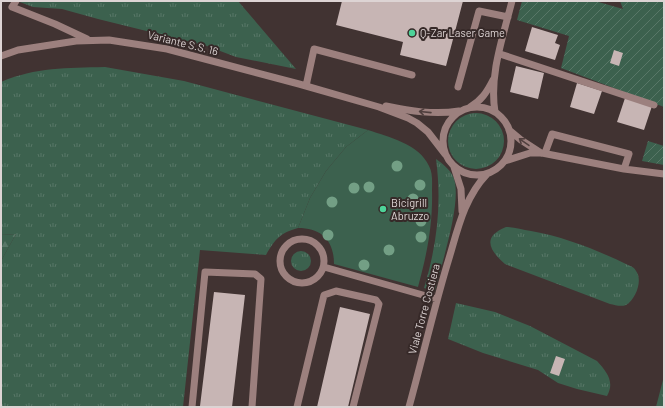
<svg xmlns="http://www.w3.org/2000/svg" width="665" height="408" viewBox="0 0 665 408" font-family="Barlow,sans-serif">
	<defs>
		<pattern id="grass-tufts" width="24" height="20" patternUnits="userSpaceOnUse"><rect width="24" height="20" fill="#3c614e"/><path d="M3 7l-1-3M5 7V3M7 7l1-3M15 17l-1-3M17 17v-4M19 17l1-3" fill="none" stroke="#587767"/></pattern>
		<pattern id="forest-firs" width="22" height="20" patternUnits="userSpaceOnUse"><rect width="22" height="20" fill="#3c614e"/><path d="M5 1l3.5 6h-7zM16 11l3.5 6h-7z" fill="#587767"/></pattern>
		<pattern id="garden-furrows" width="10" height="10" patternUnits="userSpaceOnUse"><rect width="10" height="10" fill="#3c614e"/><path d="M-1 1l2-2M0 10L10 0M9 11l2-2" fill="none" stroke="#587767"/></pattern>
	</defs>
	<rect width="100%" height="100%" fill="#413332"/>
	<path fill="url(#grass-tufts)" d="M17,1H238L296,69L236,57L207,46L98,19L62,9L33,7Z
		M105,67L184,81L368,130L346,147L326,171L310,198L298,228C280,233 275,239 266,255L200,250L183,407H1V261L16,234L1,235V82C36,67 67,68 105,67Z
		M448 141a28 28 0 1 1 56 0a28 28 0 1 1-56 0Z
		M436,159C443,164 452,171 454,179C462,203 441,265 435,291L424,288C437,245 442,204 436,159Z
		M506,227C515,227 522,230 531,231C565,237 597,250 628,265C631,266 635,268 636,271C643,280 636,299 626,305C621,307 615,305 610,304L505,264C490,251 481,237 506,227Z
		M291 261a10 10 0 1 1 20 0a10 10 0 1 1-20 0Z
		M456,303L495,312L530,326L597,361C607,372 615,382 607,396L577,389L558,383L538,370L483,353L448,339Z
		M664,376V407H656Z"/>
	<path fill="url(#forest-firs)" d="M16,234L1,261V235Z"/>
	<path fill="#3c614e" d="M368,130C389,137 419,144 429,166C433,173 432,183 432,190C433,224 427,254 418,287L334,264C334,240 321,228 298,228L310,198L326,171L346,147Z"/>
	<path fill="url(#garden-furrows)" d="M522,1H595L623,9L620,1H664V107L561,68L569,36L517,20Z
		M648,141L664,146V165L642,161Z"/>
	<path fill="#c7b5b4" d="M342,1H463L446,66L400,55L403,42L336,25Z
		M532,27L558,35L555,43L560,45L555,60L525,51Z
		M614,50L623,53L619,66L610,63Z
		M516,66L544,73L538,99L510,92Z
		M577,83L602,91L594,114L570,107Z
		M625,98L652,106L644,130L617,122Z
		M214,292L245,295L232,407L200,406Z
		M340,307L370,314L348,407H317Z
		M556,356L565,359L559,376L550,373Z"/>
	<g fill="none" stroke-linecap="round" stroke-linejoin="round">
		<path stroke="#9c807e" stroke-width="7" d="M16,1L12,7L55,24L87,39
			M500,54L654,105
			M1,56L18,50L76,41L109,40L167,49L299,84L379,107L408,118L417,123L428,132L445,154
			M306,86L314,49L412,75
			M458,87L479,11L508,17
			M386,106C410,111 434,115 459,111
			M470,107C481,101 487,92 493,80
			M443 141a34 34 0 1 1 68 0a34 34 0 1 1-68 0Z
			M495,112C489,75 503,37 512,1
			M509,130L521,140L541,153
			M545,153L552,134L629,154L624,169
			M505,161L530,153H542L624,169L664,174
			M454,167L461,189L462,211
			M280 261a22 22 0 1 1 44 0a22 22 0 1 1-44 0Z
			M324,267L437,299
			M192,407L205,272L255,274L261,279L252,407
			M297,407L324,295L336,291L376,300L379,304L353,407
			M409,407C422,360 433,312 447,265C457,233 463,199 487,174"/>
	</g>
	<g fill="#739f85">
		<circle cx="397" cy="166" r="5.5"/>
		<circle cx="420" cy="185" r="5.5"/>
		<circle cx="369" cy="187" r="5.5"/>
		<circle cx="354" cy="188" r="5.5"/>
		<circle cx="413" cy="199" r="5.5"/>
		<circle cx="332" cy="202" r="5.5"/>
		<circle cx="421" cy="221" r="5.5"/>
		<circle cx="328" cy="235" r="5.5"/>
		<circle cx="421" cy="237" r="5.5"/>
		<circle cx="389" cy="250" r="5.5"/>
		<circle cx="364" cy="265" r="5.5"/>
	</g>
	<defs><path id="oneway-shaft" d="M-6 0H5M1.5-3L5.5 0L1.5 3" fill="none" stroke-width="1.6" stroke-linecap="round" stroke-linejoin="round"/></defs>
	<g stroke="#503f3e">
		<use href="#oneway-shaft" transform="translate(425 112) rotate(-174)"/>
		<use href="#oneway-shaft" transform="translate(524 142) rotate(-145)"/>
	</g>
	<g fill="#4ed399" stroke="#362928" stroke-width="1.5">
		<circle cx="412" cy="33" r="4"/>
		<circle cx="383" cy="209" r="4"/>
	</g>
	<g text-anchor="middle" stroke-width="4" stroke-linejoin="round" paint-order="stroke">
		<g font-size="11" fill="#ddd4d4" stroke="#362928" text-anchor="start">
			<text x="420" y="37">Q-Zar Laser Game</text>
			<text x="391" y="207">Bicigrill<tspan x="391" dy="13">Abruzzo</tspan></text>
		</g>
		<g font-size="11" fill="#ddd4d4" stroke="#362928">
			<text transform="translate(183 43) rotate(14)" y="4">Variante S.S. 16</text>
			<text transform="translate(424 309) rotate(-75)" y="4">Viale Torre Costiera</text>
		</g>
	</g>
	<rect width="665" height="408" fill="none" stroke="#ddd4d4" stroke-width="4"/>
</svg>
